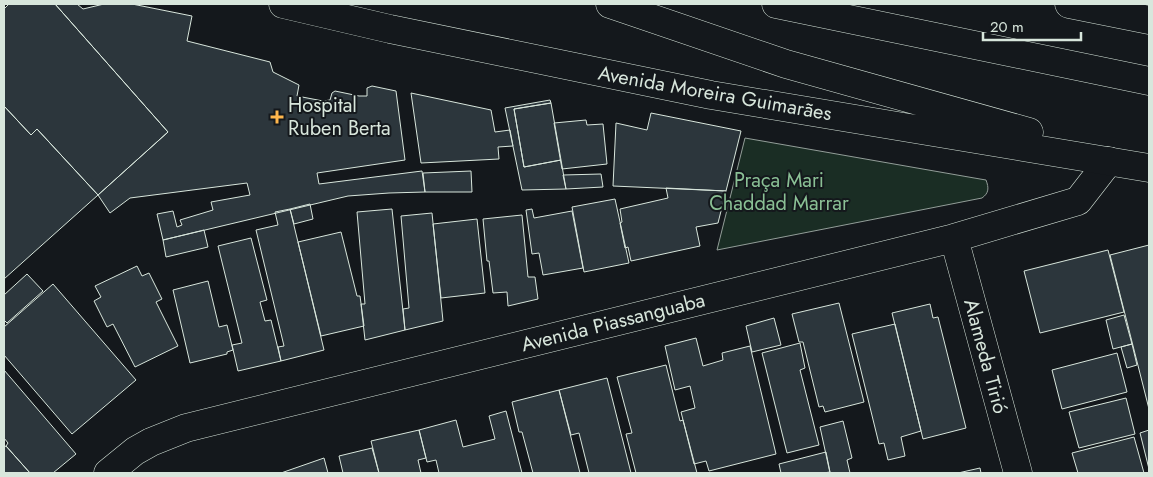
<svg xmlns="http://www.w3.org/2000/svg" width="1153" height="477" viewBox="0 0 1153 477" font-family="Jost,sans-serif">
	<rect width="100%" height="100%" fill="#14181c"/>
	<path fill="#1a2d24" stroke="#939e99" d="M745,138L980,179L986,180C989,188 989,193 982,198L717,250Z"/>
	<path fill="#2c363c" stroke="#d8e6dc" d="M9,4H55L168,132L98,195L37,129L31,135L4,106V9Z
		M55,4H77L83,9L104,4H132L192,16L187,41L270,62L273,72L299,85L297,96L323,101L330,100L332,93L335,91L359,96H367V88L372,86L396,91L405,160L317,173L319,184L422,171L425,192L389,193L348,196L163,240L157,214L173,211L177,227L182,225L180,220L213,210L211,202L250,195L247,183L130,198L110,213L98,195L168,132Z
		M411,93L491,110L495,132L510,130L513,146L498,147L499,159L421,163Z
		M550,100L551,103L514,109L524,167L561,160L566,189L522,190L505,108Z
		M551,103L561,160L524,167L514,109Z
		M4,106L31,135L37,129L98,195L4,279Z
		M651,113L741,131L726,191L613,186L616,123L647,130Z
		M586,120L587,125L603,124L607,164L562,169L554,123Z
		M471,171L472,192H425L423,173Z
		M601,174L603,187L566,189L563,175Z
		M666,188L726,191L718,223L696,227L700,246L631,261L628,247L625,248L620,223L622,222L620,209L668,198Z
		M615,199L629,263L584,272L572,207Z
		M310,204L313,219L294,224L290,209Z
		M290,209L324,350L281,361L278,347L284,346L256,230L278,225L275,212Z
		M392,209L405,330L365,340L361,304H365L357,212Z
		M532,209L534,218L572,211L583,268L543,275L539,253L532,254L526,210Z
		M432,213L443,321L405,330L403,309L409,308L401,216Z
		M522,215L528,277H535L538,299L508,306L507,292L493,293L489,261H487L483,219Z
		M477,219L485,293L441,298L433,224Z
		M204,230L208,247L166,257L163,240Z
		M341,232L357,296H360L364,326L321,336L298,242Z
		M251,238L267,300L260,302L265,321L271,320L281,361L238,371L232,345L242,343L218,246Z
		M1149,245V409L1110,255Z
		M1108,250L1124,312L1040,333L1024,271Z
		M137,266L142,276L149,273L162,299L156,302L178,346L135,367L113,324L107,327L94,301L101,297L95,286Z
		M27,274L43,291L7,323L4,320V295Z
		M208,281L219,327L227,325L233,350L227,352V354L190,363L173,290Z
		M53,284L136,380L72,434L4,355V327Z
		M839,303L864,402L825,412L823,406L819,407L803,342H799L792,314Z
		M930,304L933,318L938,317L966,428L923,439L892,313Z
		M1124,315L1132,344L1113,349L1106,320Z
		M774,318L781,345L752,352L746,326Z
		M895,324L921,431L901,437L905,456L888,460L884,443L879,444L852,334Z
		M696,338L703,366L723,360L722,353L750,346L776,454L709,471L706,461L694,464L681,412L695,408L690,386L675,390L665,346Z
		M800,343L805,368L800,370L819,445L787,453L762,353Z
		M1132,344L1137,365L1127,368L1121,347Z
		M1117,353L1127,392L1062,409L1052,370Z
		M666,365L680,421L683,420L697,473H636L626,434L632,433L617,377Z
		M4,370L76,454L53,473H30L6,446L8,443L4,438Z
		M607,378L631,473H589L579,433L571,435L559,390Z
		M559,390L580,473H533L522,432H519L512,402Z
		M1126,398L1135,434L1079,448L1069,412Z
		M506,411L522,473H439L436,460L427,462L419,430L456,420L463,447L495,439L489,416Z
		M843,421L852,458L847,460L850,473H830L820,427Z
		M419,430L426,458L418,460L421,473H379L371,441Z
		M1149,430V469L1140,433Z
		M1134,437L1144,473H1078L1072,453Z
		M6,446L30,473H4V447Z
		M372,448L379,473H343L339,456Z
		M826,452L830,472L823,473H781L779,464Z
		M324,458L328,473H281Z
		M980,468L981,473H958Z"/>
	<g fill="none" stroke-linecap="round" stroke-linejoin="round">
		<g stroke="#d8e6dc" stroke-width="29">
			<path id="minor" d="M954,238L1018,473
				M108,473L135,451L151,442L186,428L954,238L1078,201L1109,161"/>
		</g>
		<g stroke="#d8e6dc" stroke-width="29">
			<path id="trunk" d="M283,4L390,29L711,95L1149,168
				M610,4L786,64L1029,132
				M776,4L1149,81
				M1069,4L1149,20"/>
		</g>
		<use href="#minor" stroke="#14181c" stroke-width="28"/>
		<use href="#trunk" stroke="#14181c" stroke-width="28"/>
	</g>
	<path fill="#ffb74d" stroke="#14181c" stroke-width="2" d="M274.5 109.5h5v5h5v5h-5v5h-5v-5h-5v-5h5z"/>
	<g text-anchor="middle" stroke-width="4" stroke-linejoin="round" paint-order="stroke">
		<g font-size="20" fill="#d8e6dc" stroke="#14181c">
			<text transform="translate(715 93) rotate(10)" y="7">Avenida Moreira Guimarães</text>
			<text transform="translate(613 322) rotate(-14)" y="7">Avenida Piassanguaba</text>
			<text transform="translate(986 356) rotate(75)" y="7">Alameda Tirió</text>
		</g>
		<g font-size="20" fill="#d8e6dc" stroke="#14181c" text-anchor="start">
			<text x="288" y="112">Hospital<tspan x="288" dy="23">Ruben Berta</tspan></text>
		</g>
		<g font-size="20" fill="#8ac095" stroke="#14181c">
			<text x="779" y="187">Praça Mari<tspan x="779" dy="23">Chaddad Marrar</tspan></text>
		</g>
	</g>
	<rect width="1153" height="477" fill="none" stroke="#d8e6dc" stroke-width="10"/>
	<path d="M983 32v8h98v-8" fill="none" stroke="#d8e6dc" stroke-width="2.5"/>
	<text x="990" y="32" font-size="15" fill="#d8e6dc" stroke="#14181c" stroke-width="4" paint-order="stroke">20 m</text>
</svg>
